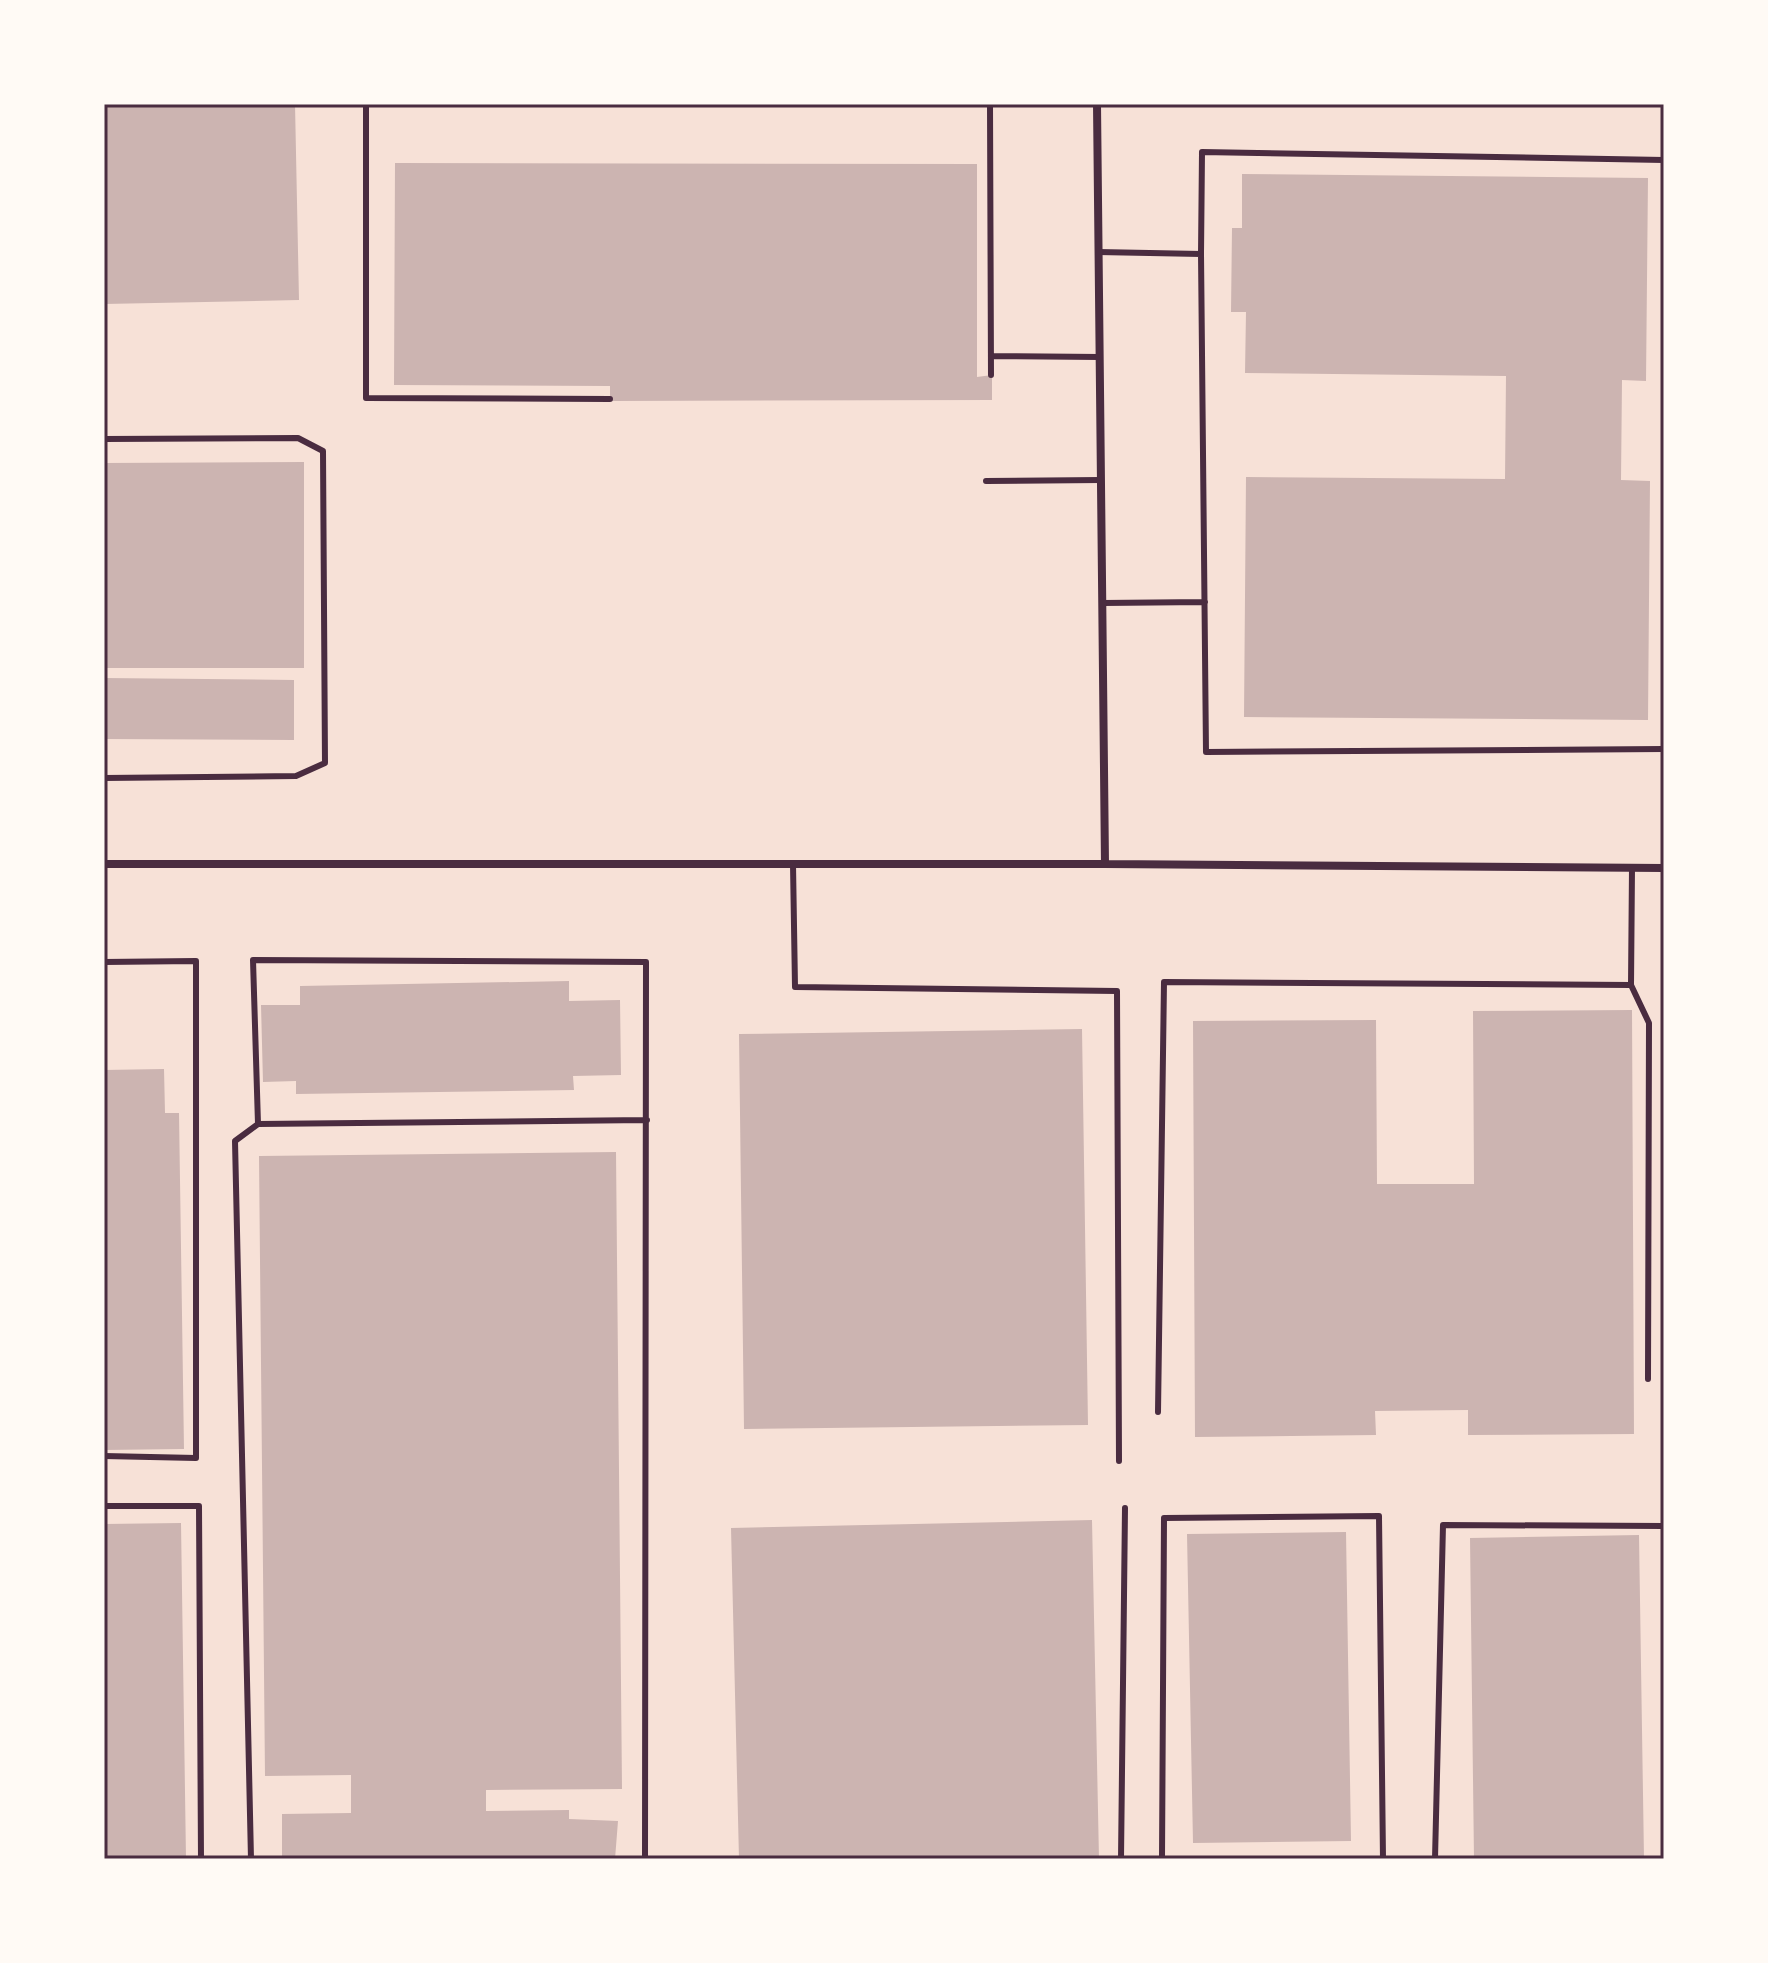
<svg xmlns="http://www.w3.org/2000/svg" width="1768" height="1963" viewBox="0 0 1768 1963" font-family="Poppins,sans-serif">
	<rect width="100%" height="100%" fill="#f7e1d7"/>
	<path fill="#ccb4b1" d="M247,104H295L299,300L104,304V107Z
		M395,163L977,164V377L992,375V400L610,401V386L394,385Z
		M1242,174L1648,178L1646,381L1622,380L1621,480L1650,481L1648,720L1244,717L1246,477L1505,479L1506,376L1245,373L1246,312H1231L1232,228H1242Z
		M304,462V668H104V463Z
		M104,678L294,680V740L104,739Z
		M569,981V1001L620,1000L621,1075L573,1076L574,1090L296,1094V1081L263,1082L261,1005H300V986Z
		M1632,1010L1634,1434L1468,1435V1410L1375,1411L1376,1435L1195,1437L1193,1021L1376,1020L1377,1184H1474L1473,1011Z
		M1082,1029L1088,1425L744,1429L739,1034Z
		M164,1069L165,1113H179L184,1449L104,1450V1070Z
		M616,1152L622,1789L486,1790V1811L569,1810V1819L618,1821L615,1859H282V1814L351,1813V1775L265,1776L259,1156Z
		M1092,1520L1099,1859H739L731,1528Z
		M181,1523L186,1859H104V1524Z
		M1346,1532L1351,1841L1193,1843L1187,1534Z
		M1639,1535L1644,1859H1474L1470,1538Z"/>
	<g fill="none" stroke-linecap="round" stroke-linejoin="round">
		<path stroke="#4a2c40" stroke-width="6" d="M366,104V398L610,399
			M990,104L991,375
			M1098,252L1201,254L1202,152L1664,160
			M1201,254L1206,752L1664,749
			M991,356L1100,357
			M104,439L298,438L323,451L325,763L296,776L104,778
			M986,481L1101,480
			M1103,603L1205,602
			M793,864L795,987L1117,991L1119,1461
			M1632,868L1631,985L1649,1023L1648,1379
			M104,962L196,961V1458L104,1456
			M1158,1412L1164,982L1631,985
			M104,1506H199L201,1859
			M251,1859L235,1141L258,1124
			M645,1859L646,962L253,960L258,1124L647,1120
			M1121,1859L1125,1508
			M1162,1859L1164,1518L1379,1516L1383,1859
			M1435,1859L1443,1525L1664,1526"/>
		<path stroke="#4a2c40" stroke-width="8" d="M1097,104L1105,864
			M104,864H1105L1664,868"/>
	</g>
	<rect width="1768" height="1963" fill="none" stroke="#fffaf5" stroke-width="212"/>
	<rect x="106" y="106" width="1556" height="1751" fill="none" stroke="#4a2c40" stroke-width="3"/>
</svg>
